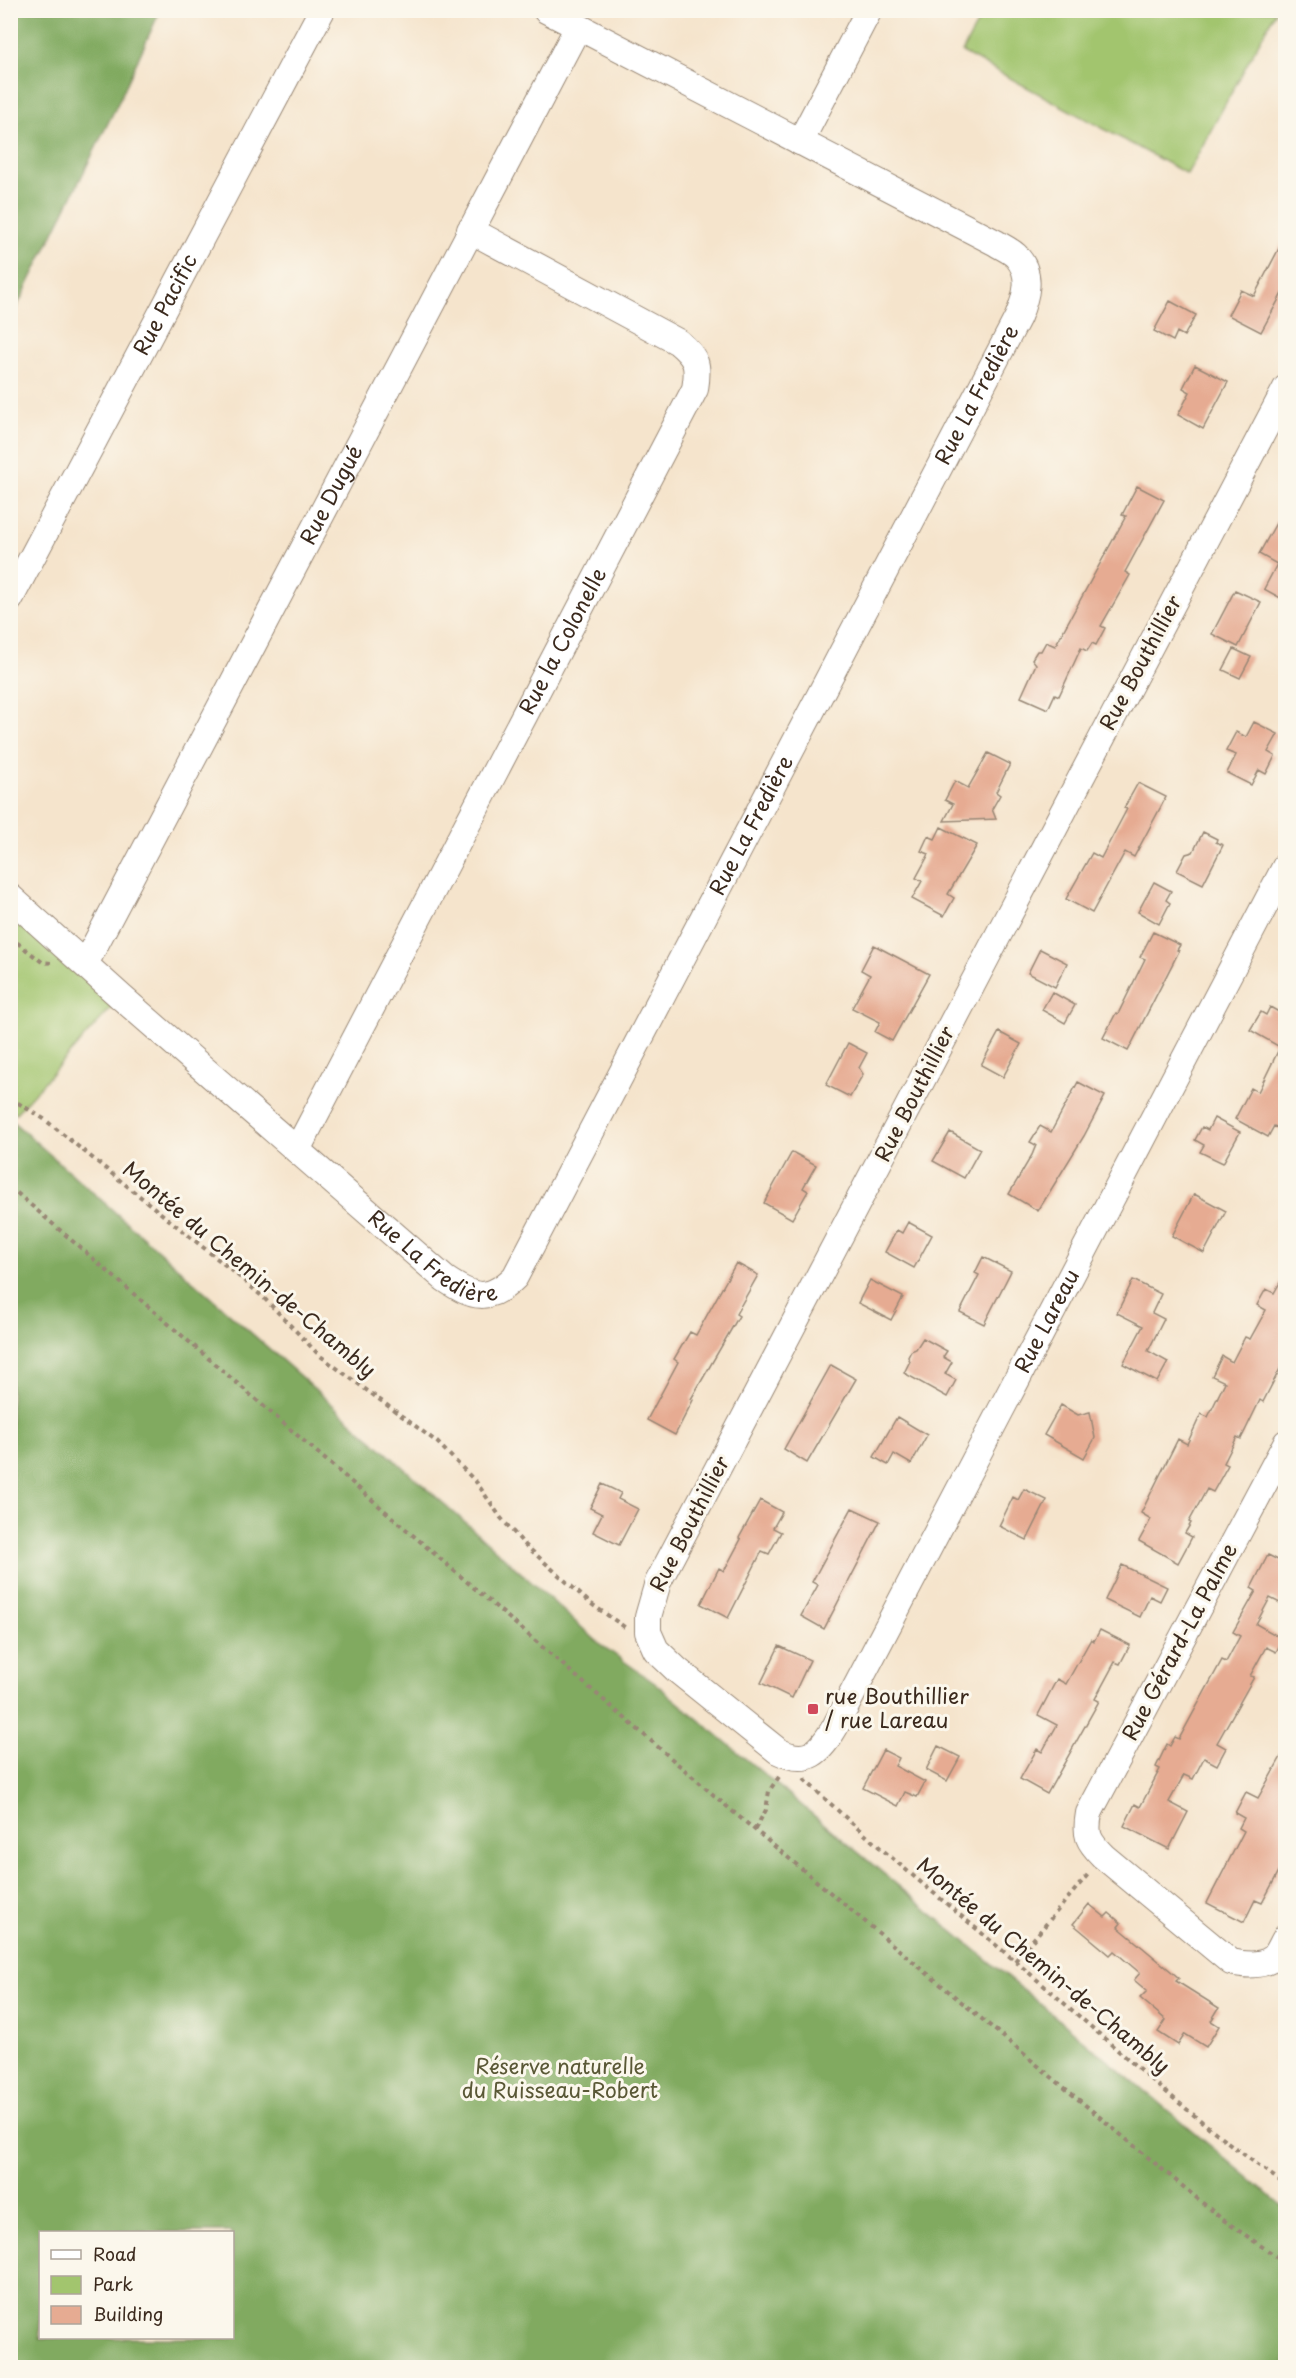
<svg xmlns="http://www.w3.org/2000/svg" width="1296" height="2378" viewBox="0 0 1296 2378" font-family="'Playpen Sans',sans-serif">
	<rect width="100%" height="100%" fill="#fbf7ec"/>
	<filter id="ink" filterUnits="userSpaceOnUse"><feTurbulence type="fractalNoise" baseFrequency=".0167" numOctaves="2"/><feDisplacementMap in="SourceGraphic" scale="12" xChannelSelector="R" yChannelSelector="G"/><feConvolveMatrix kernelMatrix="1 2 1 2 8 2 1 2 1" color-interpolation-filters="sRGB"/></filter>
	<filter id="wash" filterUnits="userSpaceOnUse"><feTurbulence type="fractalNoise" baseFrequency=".008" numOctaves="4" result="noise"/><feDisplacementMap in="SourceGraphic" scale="24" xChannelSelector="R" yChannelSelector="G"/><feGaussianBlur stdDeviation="1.35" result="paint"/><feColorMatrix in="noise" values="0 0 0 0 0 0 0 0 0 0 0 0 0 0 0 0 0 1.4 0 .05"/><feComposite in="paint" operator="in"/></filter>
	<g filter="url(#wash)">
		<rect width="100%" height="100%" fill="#f5e4cc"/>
		<path fill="#a2c56e" stroke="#6e7846" stroke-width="1.5" d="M984,11V10L1276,11L1187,174L962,52Z
			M10,906L121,997L16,1113L10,1108Z"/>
		<path fill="#81aa61" stroke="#5e6a40" stroke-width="1.5" fill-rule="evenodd" d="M11,10L160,11L118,103L11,319Z
			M11,1120L468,1525L600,1644L656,1684L1285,2208V2367H11ZM40,2232H232V2338H40Z"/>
		<g id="blocks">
			<path fill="#e6ab92" d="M1286,235V286L1261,332L1228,315L1241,290L1254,296Z
				M1170,301L1196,315L1184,336L1177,332L1173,341L1154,331Z
				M1195,365L1228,382L1203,429L1178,415L1190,392L1183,388Z
				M1137,486L1164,500L1125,572L1130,575L1101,626L1105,628L1096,645L1092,643L1087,651L1081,648L1059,696L1055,694L1048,709L1021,697L1036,664L1032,659L1037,651H1041L1046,642L1055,646L1126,516L1122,515Z
				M1286,505V601L1264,589L1277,564L1259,554Z
				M1235,590L1261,602L1238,647L1212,634Z
				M1234,649L1251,657L1240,678L1223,670Z
				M1254,722L1278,734L1268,752L1275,756L1266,774L1259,770L1251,785L1227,773L1236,755L1226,751L1236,732L1246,737Z
				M988,753L1010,764L996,792L1000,795L992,809L996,819L944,821L953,804L945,800L955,781L968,788Z
				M1138,783L1166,797L1134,857L1125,852L1092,913L1066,899L1092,853L1101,858L1127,809L1124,808Z
				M941,827L977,845L948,894L954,898L944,916L912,899L922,881L916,878L929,854L921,851L928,836L935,839Z
				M1203,832L1217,839L1216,842L1223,845L1203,884L1177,871L1186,854L1193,852Z
				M1154,882L1171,891L1166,900L1170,903L1159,924L1138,912Z
				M1153,932L1180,945L1177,950L1179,951L1128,1051L1103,1038L1116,1013L1118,1014L1145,959L1140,957Z
				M874,945L929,974L892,1041L875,1032L880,1022L852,1008L870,975L861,970Z
				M1040,949L1067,963L1055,987L1028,973Z
				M1052,992L1075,1005L1065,1023L1042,1010Z
				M1270,1007L1286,1016V1132L1274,1126L1268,1137L1235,1119L1251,1088L1258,1092L1280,1047L1250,1030L1261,1012L1266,1015Z
				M999,1032L1021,1044L1003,1077L981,1065Z
				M848,1043L867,1053L859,1068L863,1074L850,1097L826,1085Z
				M1078,1082L1105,1096L1084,1136L1038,1211L1009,1194L1032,1155L1036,1145L1030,1142L1040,1126L1051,1132Z
				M1214,1118L1240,1132L1223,1163L1200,1152L1204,1145L1195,1140L1202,1127L1208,1130Z
				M950,1132L980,1149L964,1178L933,1161Z
				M792,1152L816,1165L803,1188L808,1191L792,1219L764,1203Z
				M1194,1194L1226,1211L1204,1253L1172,1236Z
				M908,1222L932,1235L914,1268L885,1252L897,1230L902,1233Z
				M983,1257L1011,1271L984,1324L960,1312L979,1275L975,1273Z
				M736,1263L758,1275L736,1314L739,1316L691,1399L693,1400L675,1435L647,1420L678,1362L674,1359L690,1332L696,1335Z
				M1286,1272V1357L1263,1402L1260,1400L1241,1439L1237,1437L1224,1463L1228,1465L1213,1492L1207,1489L1189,1522L1191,1523L1185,1533L1192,1537L1178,1563L1139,1541L1151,1519L1141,1513L1178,1439L1187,1444L1201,1414L1208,1417L1225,1382L1212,1376L1222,1356L1232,1362L1245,1337L1250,1339L1266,1310L1257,1305L1266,1289L1274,1293Z
				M870,1280L903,1297L891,1320L858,1303Z
				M1133,1280L1161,1294L1152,1313L1164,1319L1148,1351L1168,1362L1157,1382L1123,1364L1143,1326L1117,1313Z
				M923,1338L947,1351L943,1357L952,1362L945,1374L956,1380L947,1397L904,1373L910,1361L908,1357L911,1351L916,1349Z
				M831,1365L856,1379L807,1463L784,1449Z
				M1061,1405L1078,1415L1090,1412L1095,1438L1084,1458L1044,1435Z
				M897,1417L927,1435L911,1464L894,1454L888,1465L874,1457Z
				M602,1484L621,1493L618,1499L638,1509L619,1545L593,1532L602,1514L590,1508Z
				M1024,1489L1047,1500L1027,1540L999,1526L1013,1497L1018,1500Z
				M760,1500L782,1512L773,1528L781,1532L769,1554L762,1551L728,1618L701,1604L719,1568L724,1571L741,1539L739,1538Z
				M852,1508L880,1521L824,1629L801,1616L818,1585L812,1582Z
				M1268,1555L1286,1564V1606L1270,1598L1256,1624L1283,1639L1276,1652L1266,1647L1250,1676L1254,1677L1217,1743L1226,1748L1217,1765L1204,1758L1193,1779L1184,1775L1169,1802L1188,1812L1169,1849L1124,1826L1135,1804L1140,1807L1160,1769L1156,1767L1167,1744L1170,1746L1175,1737L1179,1739L1222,1660L1226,1662L1240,1636L1233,1632L1256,1591L1251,1588Z
				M1122,1565L1167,1587L1160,1601L1150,1596L1140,1617L1105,1600Z
				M1100,1630L1130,1645L1120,1664L1115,1662L1095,1699L1099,1701L1047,1794L1020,1779L1037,1749L1042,1752L1057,1725L1038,1715L1057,1679L1066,1684L1091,1639L1094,1641Z
				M779,1646L810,1660L792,1698L761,1683Z
				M938,1746L960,1757L947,1781L926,1770Z
				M1286,1748V1858L1262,1903L1255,1900L1244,1922L1207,1903L1244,1831L1239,1828L1244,1818L1235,1813L1246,1792L1258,1798Z
				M883,1750L899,1758L895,1766L925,1782L917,1797L905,1792L898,1806L863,1788Z
				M1089,1904L1105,1917L1109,1913L1121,1923L1118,1927L1179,1978L1176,1981L1219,2008L1211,2021L1219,2026L1206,2047L1185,2034L1178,2045L1158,2032L1166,2020L1140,1998L1147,1991L1134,1980L1140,1973L1114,1951L1110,1955L1073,1924Z"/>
		</g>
	</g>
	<g filter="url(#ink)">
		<use href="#blocks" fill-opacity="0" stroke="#988775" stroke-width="1.5"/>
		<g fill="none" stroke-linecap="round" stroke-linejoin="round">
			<g stroke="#988775" stroke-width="28">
				<g id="minor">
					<path d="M800,142L869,10"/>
					<path id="s1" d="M1286,388L658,1582L648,1617V1632L656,1650L677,1670L778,1751C808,1766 820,1752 835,1727L1286,865"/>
					<path id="s2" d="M10,599L322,10"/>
					<path id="s3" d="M10,897L121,997L445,1279C473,1298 489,1303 515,1277L1018,317C1026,297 1033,275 1017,257C1012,251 1002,247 996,243L546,10"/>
					<path id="s4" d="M85,964L578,27"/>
					<path id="s5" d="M297,1150L695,389C699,365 697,358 678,342L470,230"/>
					<path d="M1286,1443L1089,1813C1085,1835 1088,1841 1103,1856L1231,1962C1244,1965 1261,1967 1273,1958C1278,1954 1282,1943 1286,1937"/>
				</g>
			</g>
			<path stroke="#988775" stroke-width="4" stroke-dasharray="4.5 4.5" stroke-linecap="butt" d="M10,937L42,962L52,963
				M10,1098L44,1119L235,1273L264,1298L319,1355L437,1442L477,1483L501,1518L524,1544L590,1603L626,1628
				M10,1187L731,1810L1222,2219L1286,2263
				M804,1779C871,1843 944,1901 1015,1961C1104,2036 1189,2118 1286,2185
				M755,1829L766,1810L769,1791L781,1774
				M1015,1961L1090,1872"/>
			<use href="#minor" stroke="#fff" stroke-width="26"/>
		</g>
	</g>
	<rect fill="#d1495b" stroke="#fbf7ec" stroke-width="2" x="807" y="1703" width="12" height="12" rx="3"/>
	<g text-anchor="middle" stroke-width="6" stroke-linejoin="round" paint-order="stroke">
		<g font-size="21" fill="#3b2a1e" stroke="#fbf7ec">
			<text dy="7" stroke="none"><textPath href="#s2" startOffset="333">Rue Pacific</textPath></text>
			<text dy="7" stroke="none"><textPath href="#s3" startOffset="1654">Rue La Fredière</textPath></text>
			<text dy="7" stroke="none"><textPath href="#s4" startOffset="530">Rue Dugué</textPath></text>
			<text dy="7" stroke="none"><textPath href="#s5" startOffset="574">Rue la Colonelle</textPath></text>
			<text transform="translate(1141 663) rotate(-62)" y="7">Rue Bouthillier</text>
			<text dy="7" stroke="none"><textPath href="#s3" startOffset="1168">Rue La Fredière</textPath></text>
			<text transform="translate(915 1094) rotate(-63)" y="7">Rue Bouthillier</text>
			<text dy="7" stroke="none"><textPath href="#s3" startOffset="558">Rue La Fredière</textPath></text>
			<text transform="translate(249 1270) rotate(40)" y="7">Montée du Chemin-de-Chambly</text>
			<text dy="7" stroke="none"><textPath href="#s1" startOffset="2108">Rue Lareau</textPath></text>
			<text transform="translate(690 1524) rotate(-63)" y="7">Rue Bouthillier</text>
			<text transform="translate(1180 1642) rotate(-62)" y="7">Rue Gérard-La Palme</text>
			<text transform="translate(1043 1966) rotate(40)" y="7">Montée du Chemin-de-Chambly</text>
		</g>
		<g font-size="21" fill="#3b2a1e" stroke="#fbf7ec" text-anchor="start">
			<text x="825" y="1704">rue Bouthillier<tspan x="825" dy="24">/ rue Lareau</tspan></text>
		</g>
		<g font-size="21" fill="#5a5836" stroke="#fbf7ec">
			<text x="560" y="2074">Réserve naturelle<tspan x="560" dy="24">du Ruisseau-Robert</tspan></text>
		</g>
	</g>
	<rect width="1296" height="2378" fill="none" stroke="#fbf7ec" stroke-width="36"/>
	<rect x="39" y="2231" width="195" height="108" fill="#fbf7ec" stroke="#aea59a" stroke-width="1.5"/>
	<rect x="51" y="2250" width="30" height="9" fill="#ffffff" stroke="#aea59a" stroke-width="1.5"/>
	<text x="93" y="2261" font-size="18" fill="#3b2a1e">Road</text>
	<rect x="51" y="2276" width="30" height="18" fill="#a2c56e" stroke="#aea59a" stroke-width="1.5"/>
	<text x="93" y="2291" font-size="18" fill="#3b2a1e">Park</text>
	<rect x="51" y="2306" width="30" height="18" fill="#e6ab92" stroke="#aea59a" stroke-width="1.5"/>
	<text x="93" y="2321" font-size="18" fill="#3b2a1e">Building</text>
</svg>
